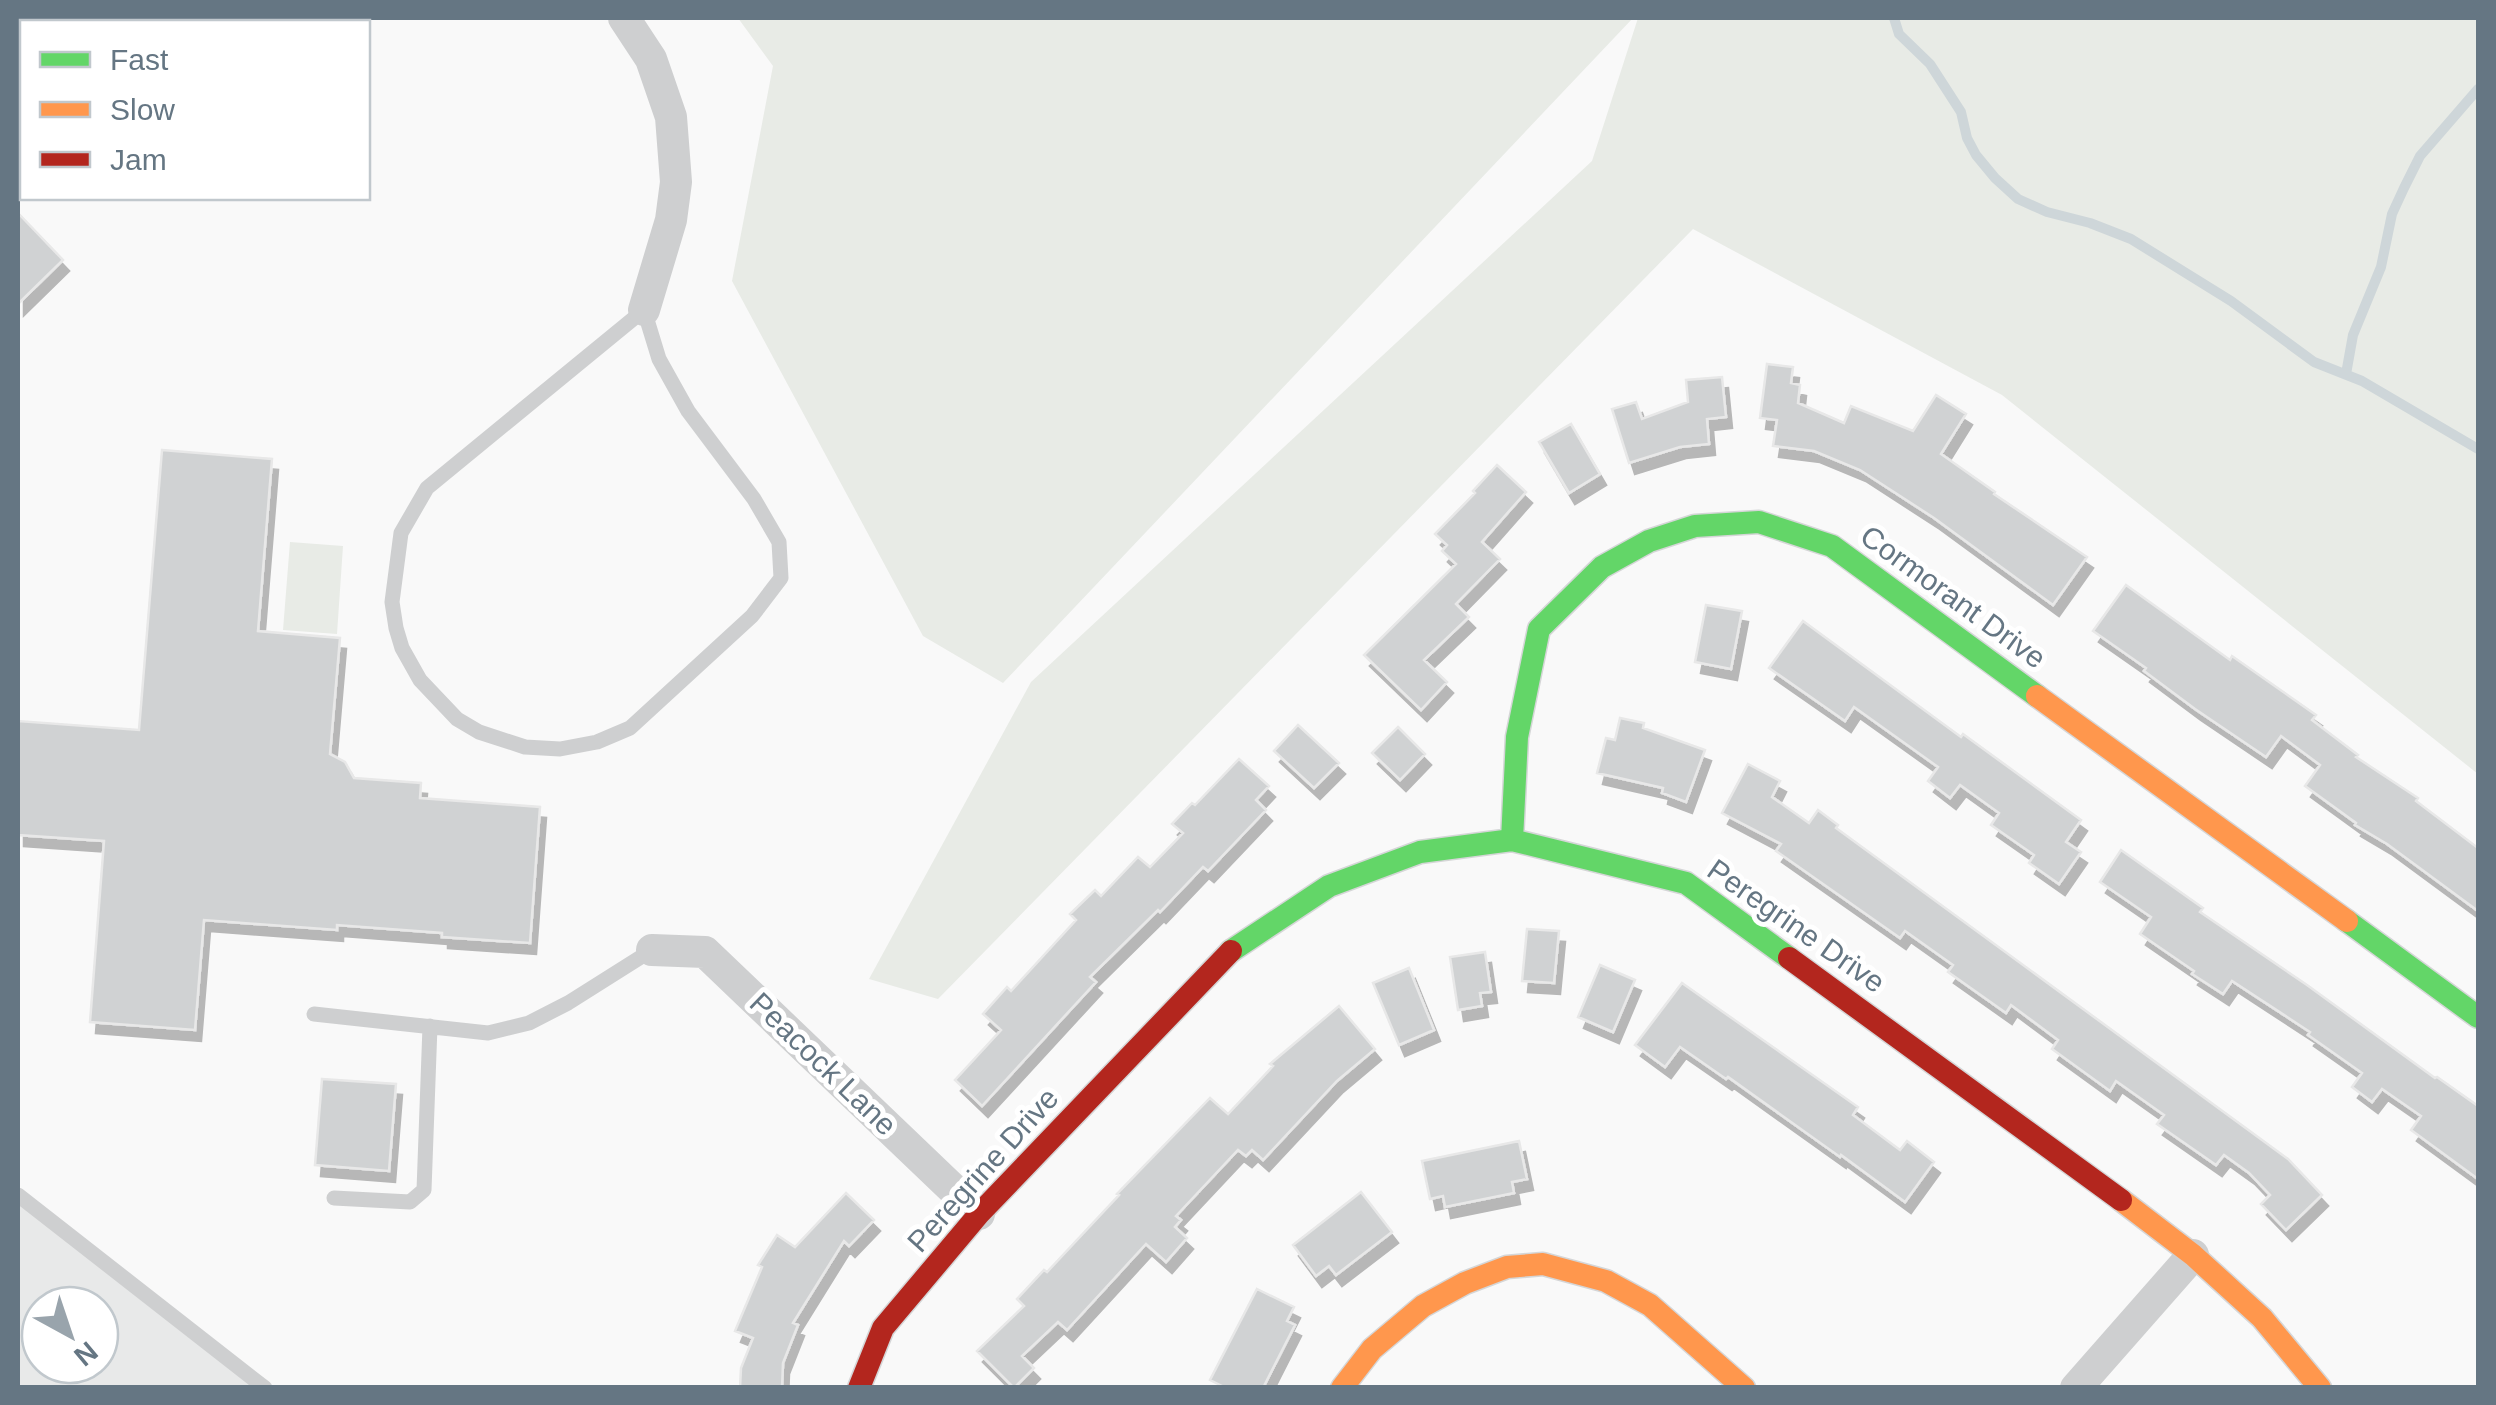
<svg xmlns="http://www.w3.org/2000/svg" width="2496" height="1405" viewBox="0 0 2496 1405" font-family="Arial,sans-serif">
	<defs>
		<filter id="shadow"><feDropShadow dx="6" dy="11" stdDeviation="0" flood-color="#0004"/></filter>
	</defs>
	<rect width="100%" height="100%" fill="#f9f9f9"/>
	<path fill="#e8e9e9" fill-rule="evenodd" d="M18,1195L265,1387H18ZM40,1305H100V1365H40Z"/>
	<path fill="#e8ebe6" d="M738,18H1633L1003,683L923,636L732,281L773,66Z
		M1638,18H2478V206L2476,210L2478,213V774L2002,395L1693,229L938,999L869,979L1031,682L1592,161Z
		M290,542L343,546L337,634L283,630Z"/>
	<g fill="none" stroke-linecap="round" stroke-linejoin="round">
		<path stroke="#ced6d9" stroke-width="10" d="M1894,18L1899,34L1930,64L1961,112L1967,138L1976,155L1995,178L2018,199L2047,212L2090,223L2131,239L2231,301L2314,362L2362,381L2478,449
			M2346,374L2353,335L2381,267L2392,214L2404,188L2420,156L2478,89"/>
	</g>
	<path fill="#d0d2d3" stroke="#e8e8e8" stroke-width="2.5" filter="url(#shadow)" d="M18,213L63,260L18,304Z
		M1767,364L1793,367L1791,383L1800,385L1798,403L1844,423L1851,406L1913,431L1936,395L1966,414L1941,454L1995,492L1994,494L2087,557L2053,605L1934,518L1860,470L1814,451L1773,446L1777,420L1760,418Z
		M1722,377L1726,417L1707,419L1709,444L1680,447L1629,463L1612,409L1636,402L1642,419L1688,402L1686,380Z
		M1571,424L1600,474L1569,493L1539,442Z
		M162,450L272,459L258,631L340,638L330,754L345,762L354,778L421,783L420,798L540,807L530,943L442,937V933L337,925V930L204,920L195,1030L90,1022L104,841L18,835V721L139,730Z
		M1497,465L1526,492L1482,542L1500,559L1456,604L1469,617L1424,660L1447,682L1421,710L1364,655L1456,564L1442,551L1447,545L1435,534L1475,493L1473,491Z
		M2126,585L2230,660L2232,656L2316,715L2312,720L2358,755L2356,757L2418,798L2416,801L2478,848V911L2387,844L2355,825L2356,823L2305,786L2320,765L2281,736L2266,757L2195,709L2144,671L2146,668L2093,631Z
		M1706,605L1742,611L1731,669L1695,662Z
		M1803,621L1961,737L1963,734L2081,820L2066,842L2081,852L2059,884L2029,863L2034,855L1991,825L1999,813L1960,785L1950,798L1928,781L1938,767L1854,707L1845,721L1769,668Z
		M1620,718L1644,723L1643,728L1705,750L1686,802L1662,793L1663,788L1597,773L1606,738L1615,740Z
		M1298,725L1339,763L1314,788L1274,751Z
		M1398,727L1425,754L1400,780L1372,753Z
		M1239,759L1269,786L1256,800L1266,810L1208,871L1203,867L1160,912L1158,910L1090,977L1096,982L982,1106L955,1080L1001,1030L983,1014L1007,987L1011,991L1076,920L1070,914L1095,890L1101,896L1138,857L1150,867L1183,833L1172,824L1192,803L1195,805Z
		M1748,764L1780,781L1772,797L1809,823L1818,810L1838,825L1836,828L2288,1159L2322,1195L2286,1230L2261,1204L2270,1195L2249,1173L2224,1155L2216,1165L2157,1124L2164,1115L2116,1081L2110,1091L2052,1049L2058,1040L2011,1005L2006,1013L1948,972L1953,965L1905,931L1900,938L1776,851L1781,844L1722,813Z
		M2121,850L2203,908L2200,912L2307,985L2435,1078L2437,1077L2478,1106V1179L2411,1130L2421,1116L2382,1089L2372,1102L2352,1087L2362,1073L2308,1035L2310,1032L2232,981L2223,994L2192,974L2194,971L2140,934L2151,917L2100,882Z
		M1527,929L1559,931L1554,983L1522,981Z
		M1485,952L1491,992L1480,993L1482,1006L1458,1010L1450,957Z
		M1600,965L1635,980L1613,1032L1578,1017Z
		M1409,968L1434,1030L1399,1045L1373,983Z
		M1682,983L1858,1107L1853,1115L1900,1150L1907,1141L1934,1162L1905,1202L1841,1155L1840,1157L1728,1077L1726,1079L1680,1047L1665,1067L1635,1045Z
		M1339,1006L1375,1049L1337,1081L1263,1160L1252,1150L1246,1156L1238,1150L1176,1216L1181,1220L1175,1227L1187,1238L1166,1262L1146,1244L1067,1330L1058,1322L1022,1356L1034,1368L1014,1388L977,1351L1024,1306L1017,1299L1044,1270L1047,1272L1119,1195L1117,1194L1210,1098L1228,1114L1273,1066L1270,1064Z
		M322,1079L396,1084L389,1171L315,1165Z
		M1519,1141L1527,1179L1512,1182L1514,1193L1445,1207L1443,1196L1430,1199L1422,1161Z
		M1361,1192L1392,1232L1336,1275L1329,1266L1316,1276L1293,1245Z
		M846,1193L874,1220L849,1246L844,1241L793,1323L798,1325L783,1363L782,1388H740L741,1368L753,1338L735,1331L762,1267L758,1265L777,1235L795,1247Z
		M1257,1289L1294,1307L1287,1321L1295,1325L1263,1388H1226L1210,1380Z"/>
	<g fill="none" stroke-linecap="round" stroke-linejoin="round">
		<g stroke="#d5d6d7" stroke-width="25">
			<path id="fast" d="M1512,840L1517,737L1539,629L1602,567L1649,541L1695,526L1759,522L1832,546L2037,696
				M2347,921L2478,1017
				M1231,951L1329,886L1420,852L1512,840L1686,883L1789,958"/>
		</g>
		<g stroke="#d5d6d7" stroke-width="25">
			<path id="slow" d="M2037,696L2347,921
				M2121,1200L2193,1255L2262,1318L2320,1388
				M1342,1388L1372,1349L1423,1306L1465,1283L1507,1267L1543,1264L1606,1281L1650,1305L1744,1388"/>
		</g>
		<g stroke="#d5d6d7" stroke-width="25">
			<path id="jam" d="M1789,958L2121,1200
				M859,1388L883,1328L979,1214L1231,951"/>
		</g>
		<path stroke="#cecfd0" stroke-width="15" d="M644,310L659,359L688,411L754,499L779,542L781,578L752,616L630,728L597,742L560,749L525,747L479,732L457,719L420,680L402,648L396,628L392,602L401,533L427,488Z
			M314,1014L488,1033L529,1023L568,1003L652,950
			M18,1195L265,1388
			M334,1198L410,1202L424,1190L430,1026"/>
		<path stroke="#cecfd0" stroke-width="32" d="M624,18L651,59L671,117L676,182L671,220L644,310
			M652,950L705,952L979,1214
			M2076,1388L2193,1255"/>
		<use href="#fast" stroke="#63d668" stroke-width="22"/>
		<use href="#slow" stroke="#ff974d" stroke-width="22"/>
		<use href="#jam" stroke="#b3261e" stroke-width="22"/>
	</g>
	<g text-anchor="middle" stroke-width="10" stroke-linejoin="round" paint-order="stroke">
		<g font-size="30" fill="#657683" stroke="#fff">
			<text transform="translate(1953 597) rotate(36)" y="10">Cormorant Drive</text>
			<text transform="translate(1796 926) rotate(35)" y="10">Peregrine Drive</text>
			<text transform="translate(823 1064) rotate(44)" y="10">Peacock Lane</text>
			<text transform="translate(983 1170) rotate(-48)" y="10">Peregrine Drive</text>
		</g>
	</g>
	<rect width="2496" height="1405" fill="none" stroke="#657683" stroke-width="40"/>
	<rect x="20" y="20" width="350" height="180" fill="#ffffff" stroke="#c1c8cd" stroke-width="2.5"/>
	<rect x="40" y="52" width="50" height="15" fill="#63d668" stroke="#c1c8cd" stroke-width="2.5"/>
	<text x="110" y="70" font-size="30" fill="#657683">Fast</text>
	<rect x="40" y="102" width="50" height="15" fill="#ff974d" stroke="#c1c8cd" stroke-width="2.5"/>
	<text x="110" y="120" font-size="30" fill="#657683">Slow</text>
	<rect x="40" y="152" width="50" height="15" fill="#b3261e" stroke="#c1c8cd" stroke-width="2.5"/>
	<text x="110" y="170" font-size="30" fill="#657683">Jam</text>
	<g transform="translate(70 1335) rotate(140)"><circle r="48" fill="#ffffff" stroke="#c1c8cd" stroke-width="2.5"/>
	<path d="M0-8L18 38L0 25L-18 38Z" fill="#99a4ac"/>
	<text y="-15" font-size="28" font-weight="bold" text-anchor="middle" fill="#657683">N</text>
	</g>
</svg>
